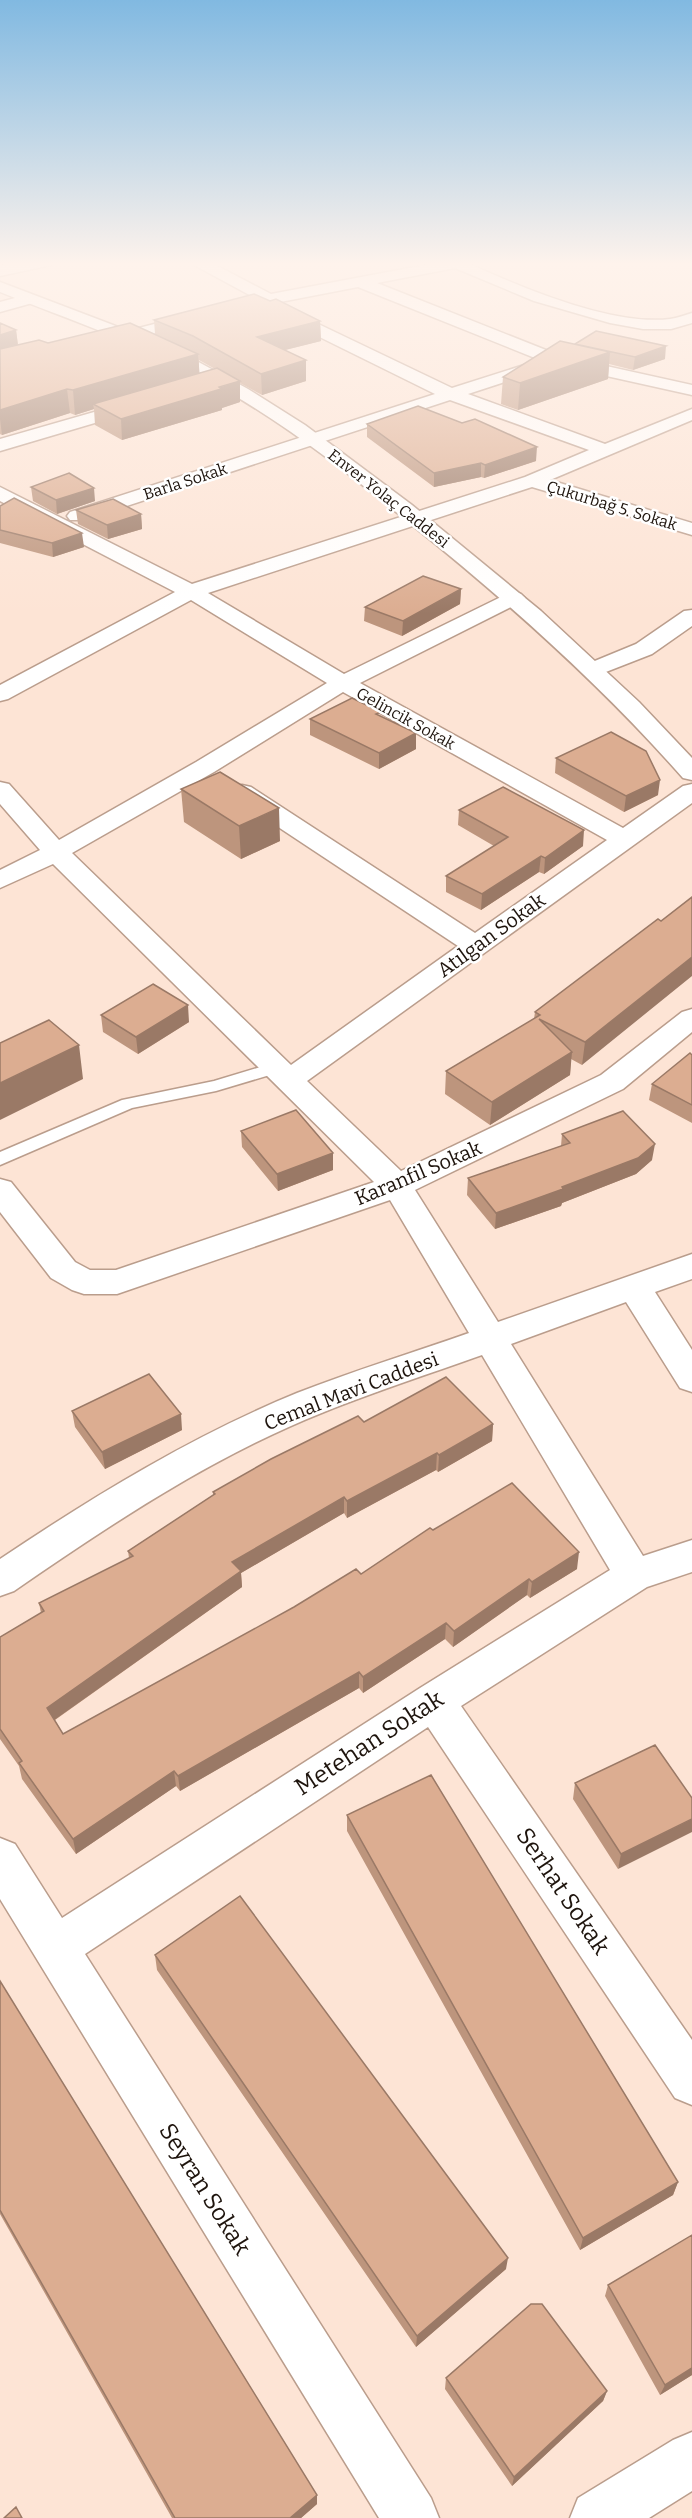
<svg xmlns="http://www.w3.org/2000/svg" width="692" height="2518" viewBox="0 0 692 2518" font-family="Bitter,serif">
	<rect width="100%" height="100%" fill="#fde4d5"/>
	<g fill="none" stroke-linecap="round" stroke-linejoin="round">
		<g stroke="#ba9d8c" stroke-width="3">
			<path id="service" d="M277,1062L285,1067L283,1071L216,1091L132,1108L0,1165V1152L122,1100L214,1081Z"/>
		</g>
		<g stroke="#ba9d8c" stroke-width="3">
			<path id="minor" d="M23,262H54L51,265L0,276V266Z
				M192,262H210L271,294L441,262H471L470,264C522,288 613,326 670,319C677,318 685,315 692,313V323L671,329H643L610,323L534,301L455,268L377,283L561,356L692,385V395L557,365L468,394L605,444L692,409V420L550,480L692,523V535L532,487L208,593L344,674L507,594L514,592L521,594L525,598L521,602L360,683L623,828L683,786L692,784V803L307,1081L401,1171L601,1075L682,1012L692,1009V1032L623,1089L415,1190L498,1322L692,1254V1279L655,1292L692,1350V1392L680,1388L626,1302L511,1344L643,1556L692,1540V1572L647,1587L461,1706L692,2040V2105L675,2098L428,1727L85,1954L431,2498L439,2518H379L0,1899V1838L15,1844L62,1918L420,1688L610,1570L482,1355C429,1374 376,1391 324,1412C213,1456 111,1524 14,1591L0,1596V1559C94,1496 192,1436 297,1393C353,1371 412,1353 469,1333L390,1200L117,1294H84L72,1290L51,1278L0,1212V1179L11,1182L75,1262L90,1270H116L374,1182L53,864L0,888V870L40,850L0,804V782L9,784L59,840L196,762L327,683L191,600L8,699L0,701V685L175,592L0,501V487L192,584L525,477L589,450L450,400L84,520H70L67,516L70,512L435,394L275,315L273,312L275,309H287L452,388L540,360L358,287L270,304L106,346L100,344L98,341L100,338L255,298L194,265ZM343,692L607,840L475,933L251,787L242,785L233,787L230,792L233,797L458,946L291,1065L72,853L214,772Z
				M30,294L38,299L36,302L0,312V302Z
				M136,400L142,401L145,405L142,409L0,451V439Z
				M692,610V626L652,654L593,677L585,675L582,670L585,665L636,644L684,611Z
				M692,2432V2491L649,2518H570L578,2498L673,2440Z"/>
		</g>
		<g stroke="#ba9d8c" stroke-width="3">
			<path id="tertiary" d="M0,282L113,325L193,359L248,389L305,425L412,505L541,611L639,702L692,758V780L683,778C601,685 509,603 412,525C347,472 282,421 209,381C143,344 70,320 0,292Z"/>
		</g>
		<use href="#service" fill="#fff" fill-rule="evenodd"/>
		<use href="#minor" fill="#fff" fill-rule="evenodd"/>
		<use href="#tertiary" fill="#fff" fill-rule="evenodd"/>
	</g>
	<path fill="#bd957d" fill-rule="evenodd" d="M270,301L320,321L321,341L285,350L306,381L262,395L240,383V402L222,408V410L122,440L95,425L94,409L75,415L70,413L2,435L0,434V323L16,330L18,345L48,343L155,334L154,320ZM199,360L215,369L199,373Z
		M575,345L665,359L633,370L609,364L608,379L518,410L501,404L503,377Z
		M367,424L536,461L484,478L481,477L434,487L367,437Z
		M31,487L95,501L57,514L33,501Z
		M0,506L84,547L53,557L0,543Z
		M76,510L141,514L142,529L108,539L78,524Z
		M461,589L460,604L402,636L364,621L365,607Z
		M381,717L416,749L379,769L310,735V719Z
		M556,758L658,795L624,812L555,773Z
		M181,789L280,841L241,859L184,822Z
		M459,810L583,846L544,874L539,872L481,910L446,892V876L494,846L458,825Z
		M658,919L582,1065L571,1059L570,1075L490,1125L445,1094L446,1071L534,1019L535,1012Z
		M101,1015L189,1022L138,1054L103,1032Z
		M692,1055V1123L649,1100L652,1084Z
		M241,1131L333,1153V1170L278,1191L242,1147Z
		M562,1134L652,1160L636,1174L562,1203L561,1206L495,1229L467,1195L468,1178L561,1146Z
		M72,1411L182,1430L105,1469L75,1427Z
		M364,1422L493,1424L492,1441L438,1472L436,1470L347,1518L344,1513L241,1573L242,1587L55,1720L63,1734L361,1574L433,1530L577,1569L530,1598L527,1595L453,1647L445,1639L363,1693L359,1688L180,1791L176,1786L76,1854L22,1779L19,1766L0,1739V1637L41,1613L39,1603L129,1558L128,1551L213,1495V1492Z
		M655,1745L618,1869L573,1799L575,1783Z
		M347,1815L678,2182L673,2195L580,2250L347,1831Z
		M155,1955L506,2269L416,2347L157,1970Z
		M0,1981L317,2504L301,2518H172L0,2214Z
		M692,2235V2375L660,2395L605,2296L608,2285Z
		M446,2378L607,2391L603,2401L512,2486L445,2389Z"/>
	<path fill="#9a7966" d="M320,321L321,341L257,357V337Z
		M16,330L19,354L0,360V335Z
		M666,346L665,359L633,370L635,357Z
		M610,352L608,379L518,410L520,383Z
		M198,354L200,379L93,404L94,409L75,415L73,390Z
		M306,360V381L262,395L261,374Z
		M240,381V402L222,408V410L122,440L121,419Z
		M67,389L70,413L2,435L0,419V410Z
		M537,447L536,461L484,478L485,465Z
		M481,463V477L434,487V473Z
		M94,488L95,501L57,514L56,500Z
		M141,514L142,529L108,539L107,525Z
		M82,533L84,547L53,557L52,543Z
		M461,589L460,604L402,636L403,621Z
		M416,733V749L379,769V753Z
		M660,780L658,795L624,812L626,796Z
		M279,808L280,841L241,859L239,826Z
		M584,830L583,846L544,874L545,858Z
		M541,856L539,872L481,910L482,894Z
		M692,957V976L582,1065L585,1042Z
		M188,1005L189,1022L138,1054L136,1037Z
		M79,1045L83,1079L0,1120V1083Z
		M572,1052L570,1075L490,1125L492,1102Z
		M655,1144L652,1160L636,1174L562,1203L561,1206L495,1229L496,1213L562,1187Z
		M333,1153V1170L278,1191L277,1174Z
		M181,1414L182,1430L105,1469L102,1452Z
		M493,1424L492,1441L438,1472L439,1455Z
		M437,1453L436,1470L347,1518V1501Z
		M344,1497V1513L241,1573L242,1587L50,1723L47,1708L232,1562Z
		M579,1552L577,1569L530,1598L532,1582Z
		M529,1579L527,1595L453,1647L454,1631Z
		M446,1623L445,1639L363,1693V1677Z
		M359,1672V1688L180,1791L178,1776Z
		M174,1771L176,1786L76,1854L73,1839Z
		M692,1819V1832L618,1869L621,1854Z
		M678,2182L673,2195L580,2250L583,2238Z
		M508,2258L506,2269L416,2347L417,2336Z
		M692,2368V2375L660,2395L665,2385Z
		M607,2391L603,2401L512,2486L514,2477Z
		M317,2495V2504L301,2518H290Z"/>
	<path fill="#dcad91" stroke="#9a7966" stroke-width="1.5" d="M254,294L270,301L276,299L320,321L257,337L306,360L261,374L193,336L154,320Z
		M0,323L16,330L0,335Z
		M130,323L198,354L73,390L67,389L0,410V349L39,340L48,343Z
		M596,331L666,346L635,357L575,344Z
		M560,341L610,352L520,383L503,377Z
		M217,368L240,381L219,387L221,389L121,419L93,404Z
		M418,406L462,423L475,419L537,447L485,465L481,463L434,473L367,424Z
		M69,473L94,488L56,500L31,487Z
		M14,498L82,533L52,543L0,530V506Z
		M113,499L141,514L107,525L76,510Z
		M423,576L461,589L403,621L365,607Z
		M352,698L381,712L376,714L416,733L379,753L310,719Z
		M611,732L646,751L660,780L626,796L556,758Z
		M220,772L279,808L239,826L181,789Z
		M503,787L584,830L545,858L541,856L482,894L446,876L508,837L459,810Z
		M692,897V957L585,1042L539,1019L572,1052L492,1102L446,1071L540,1015L535,1012L658,919L661,921Z
		M153,984L188,1005L136,1037L101,1015Z
		M49,1020L79,1045L0,1083V1043Z
		M690,1053L692,1055V1105L652,1084Z
		M296,1110L333,1153L277,1174L241,1131Z
		M623,1111L655,1144L638,1158L562,1187L563,1189L496,1213L468,1178L570,1143L562,1134Z
		M149,1374L181,1414L102,1452L72,1411Z
		M446,1377L493,1424L439,1455L437,1453L347,1501L344,1497L232,1562L241,1571L47,1708L63,1734L294,1607L356,1569L361,1574L430,1528L433,1530L512,1483L579,1552L532,1582L529,1579L454,1631L446,1623L363,1677L359,1672L178,1776L174,1771L73,1839L19,1763L22,1761L0,1729V1637L44,1611L39,1603L133,1556L128,1551L215,1494L213,1492L271,1459L358,1416L364,1422Z
		M655,1745L692,1798V1819L621,1854L575,1783Z
		M431,1775L678,2182L583,2238L347,1815Z
		M240,1896L508,2258L417,2336L155,1955Z
		M0,1981L317,2495L290,2518H175L0,2210Z
		M692,2235V2368L665,2385L608,2285Z
		M531,2304H542L607,2391L514,2477L446,2378Z
		M16,2507L22,2518H4Z"/>
	<linearGradient id="sky" x2="0" y2="1"><stop stop-color="#81b9e1"/><stop offset="0.43" stop-color="#fef3ec"/><stop offset="1" stop-color="#fef3ec" stop-opacity="0"/></linearGradient>
	<rect width="692" height="614" fill="url(#sky)"/>
	<g text-anchor="middle" stroke-width="5" stroke-linejoin="round" paint-order="stroke">
		<g font-size="16" fill="#1e140d" stroke="#fff">
			<text transform="translate(185 481) rotate(-18)" y="6">Barla Sokak</text>
			<text transform="translate(389 498) rotate(38)" y="6">Enver Yolaç Caddesi</text>
			<text transform="translate(612 505) rotate(17)" y="6">Çukurbağ 5. Sokak</text>
			<text transform="translate(406 718) rotate(29)" y="6">Gelincik Sokak</text>
		</g>
		<g font-size="20" fill="#1e140d" stroke="#fff">
			<text transform="translate(491 935) rotate(-36)" y="7">Atılgan Sokak</text>
			<text transform="translate(418 1173) rotate(-23)" y="7">Karanfil Sokak</text>
			<text transform="translate(351 1391) rotate(-21)" y="7">Cemal Mavi Caddesi</text>
		</g>
		<g font-size="24" fill="#1e140d" stroke="#fff">
			<text transform="translate(369 1743) rotate(-33)" y="8">Metehan Sokak</text>
			<text transform="translate(563 1891) rotate(56)" y="8">Serhat Sokak</text>
			<text transform="translate(205 2189) rotate(58)" y="8">Seyran Sokak</text>
		</g>
	</g>
</svg>
